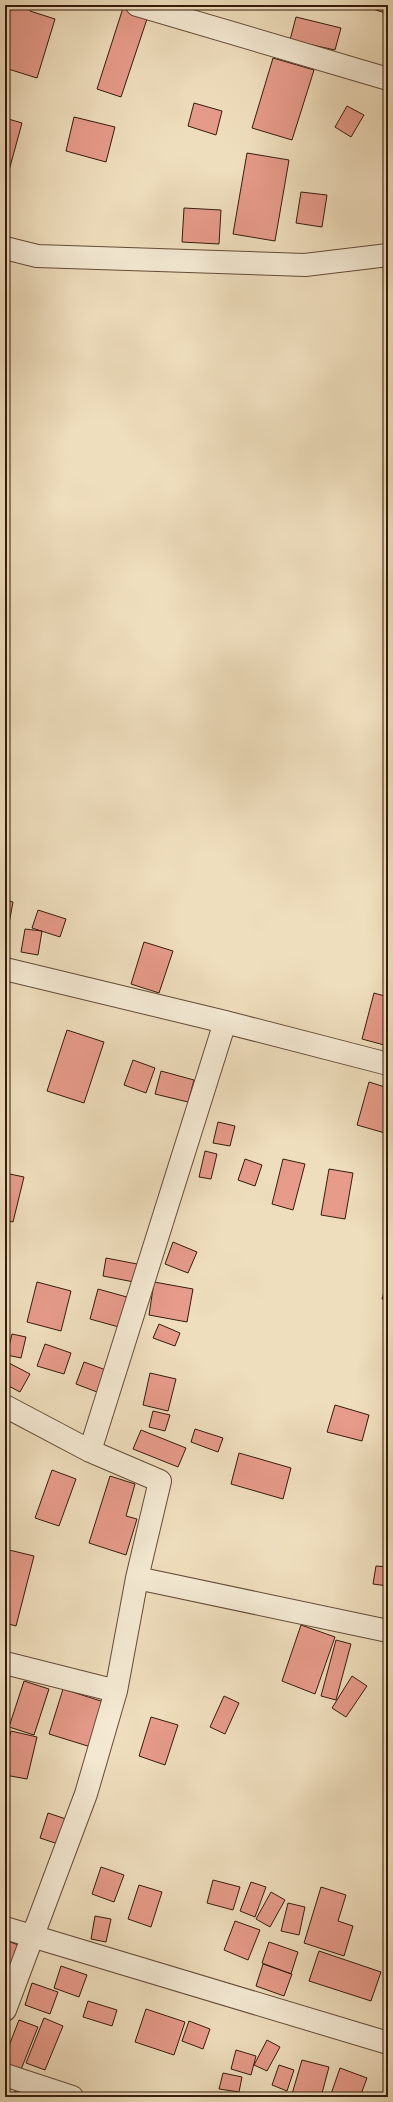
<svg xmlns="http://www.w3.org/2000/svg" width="393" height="2102" viewBox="0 0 393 2102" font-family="'EB Garamond',serif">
	<rect width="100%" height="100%" fill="#efdebd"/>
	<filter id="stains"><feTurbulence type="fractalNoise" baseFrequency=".005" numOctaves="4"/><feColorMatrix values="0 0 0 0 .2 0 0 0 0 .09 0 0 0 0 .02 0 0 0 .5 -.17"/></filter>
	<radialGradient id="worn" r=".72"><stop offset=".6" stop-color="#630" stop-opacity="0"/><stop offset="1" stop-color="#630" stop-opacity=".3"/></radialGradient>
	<path fill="#e79b8b" stroke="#351b0b" d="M10,5H32L30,11L55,19L37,78L5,68V21Z
		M361,5H388V14Z
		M123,8L148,16L121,97L97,89Z
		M296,17L341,28L335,50L290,40Z
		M273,58L314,70L292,140L252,128Z
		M194,103L222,111L216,135L188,126Z
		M347,106L364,115L351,137L335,127Z
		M74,117L115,127L106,162L66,151Z
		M5,118L22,123L5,185Z
		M247,153L289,160L275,241L233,234Z
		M301,192L327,195L322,227L296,223Z
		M184,208L221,210L219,244L182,242Z
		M5,900L13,902L8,929L5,928Z
		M38,910L66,919L60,937L32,928Z
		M25,929L42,931L38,955L21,952Z
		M144,942L173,951L159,993L131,984Z
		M374,993L388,997V1046L362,1039Z
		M67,1030L104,1042L84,1103L47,1091Z
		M133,1060L155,1068L146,1093L124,1085Z
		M161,1071L194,1080L188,1102L155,1094Z
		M369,1082L388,1088V1124L385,1133L357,1125Z
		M218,1122L235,1126L230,1146L213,1143Z
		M205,1151L217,1154L211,1179L199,1177Z
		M245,1159L262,1165L255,1186L238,1180Z
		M283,1159L305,1164L293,1210L272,1204Z
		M329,1169L353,1173L345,1219L321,1215Z
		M5,1173L24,1177L13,1222L5,1220Z
		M5,1225H8L5,1239Z
		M173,1242L197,1252L188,1273L165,1264Z
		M106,1258L137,1264L134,1282L103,1276Z
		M388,1277V1301L382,1299Z
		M37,1282L71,1291L61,1331L27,1322Z
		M154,1282L193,1289L187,1322L149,1315Z
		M98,1289L134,1299L126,1329L90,1319Z
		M159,1324L180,1333L175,1346L153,1338Z
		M12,1334L26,1337L21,1358L7,1355Z
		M45,1344L71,1353L64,1374L37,1366Z
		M7,1362L30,1374L20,1392L5,1384Z
		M84,1362L106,1370L97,1392L76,1384Z
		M150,1373L176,1379L168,1411L143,1405Z
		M335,1405L369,1415L362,1441L327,1432Z
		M153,1411L170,1415L165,1431L149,1427Z
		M195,1429L223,1438L218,1452L191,1442Z
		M141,1430L186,1448L178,1467L133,1449Z
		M239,1453L291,1468L283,1499L231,1484Z
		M52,1470L76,1479L59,1526L35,1518Z
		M110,1476L135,1484L126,1516L137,1519L126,1555L89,1543Z
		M5,1549L34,1556L16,1626L5,1623Z
		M376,1566L388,1567V1586L373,1584Z
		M301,1625L335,1637L315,1694L282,1681Z
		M336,1640L351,1644L336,1700L321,1696Z
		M352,1676L367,1686L346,1717L332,1708Z
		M24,1681L49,1689L34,1735L9,1727Z
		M63,1689L104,1702L91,1747L49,1734Z
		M224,1696L239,1703L225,1734L210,1727Z
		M151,1717L178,1725L165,1765L139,1756Z
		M11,1731L37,1737L27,1779L5,1775V1758Z
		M48,1813L66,1819L58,1844L40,1838Z
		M101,1867L124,1875L114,1902L92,1894Z
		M213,1880L240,1887L233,1910L207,1903Z
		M251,1882L266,1887L255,1917L240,1911Z
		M139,1885L162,1892L151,1927L128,1919Z
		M321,1887L346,1895L338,1921L353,1926L344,1956L304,1943Z
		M271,1892L285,1900L270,1927L256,1919Z
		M288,1903L305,1907L299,1935L281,1931Z
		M95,1916L111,1919L106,1942L91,1939Z
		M235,1921L260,1930L248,1960L224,1950Z
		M5,1940L21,1946L5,1991Z
		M269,1942L298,1952L291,1974L262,1963Z
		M319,1951L381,1972L371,2001L309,1981Z
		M263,1964L292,1974L284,1996L256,1986Z
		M61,1966L87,1975L79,1997L54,1988Z
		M32,1983L58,1992L50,2014L25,2005Z
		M88,2001L117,2010L112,2026L83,2017Z
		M146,2009L185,2022L174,2055L135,2042Z
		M44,2018L63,2026L45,2070L26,2063Z
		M19,2020L38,2027L20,2072L5,2066V2056Z
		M189,2021L210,2029L203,2049L182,2041Z
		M267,2040L280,2047L267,2071L254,2065Z
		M236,2050L256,2056L251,2075L231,2069Z
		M302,2060L329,2067L321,2097H304L292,2094Z
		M279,2065L294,2070L287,2091L272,2085Z
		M340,2068L367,2078L360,2097H330Z
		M223,2073L242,2077L239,2092L219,2089Z
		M17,2085L32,2090L30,2097H13Z
		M5,2089L9,2090L7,2097H5Z"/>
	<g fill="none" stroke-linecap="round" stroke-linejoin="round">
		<g stroke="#644c38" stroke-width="24">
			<path id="minor" d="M137,5L388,79
				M5,248L37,256L305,265L388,255
				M5,969L225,1022L388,1064
				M5,1406L90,1451L225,1022
				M137,1578L388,1631
				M5,1663L116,1691L137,1578L160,1481L90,1451
				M5,1928L388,2043
				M5,2010L86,1794L116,1691
				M5,2075L72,2097"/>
		</g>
		<use href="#minor" stroke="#f5ead4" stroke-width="22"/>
	</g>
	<rect width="393" height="2102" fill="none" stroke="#efdebd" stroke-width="20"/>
	<rect x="6" y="6" width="381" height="2090" fill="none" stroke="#351b0b" stroke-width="2"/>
	<rect x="10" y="10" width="373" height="2082" fill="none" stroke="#351b0b"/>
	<rect width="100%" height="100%" filter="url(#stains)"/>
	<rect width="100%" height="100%" fill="url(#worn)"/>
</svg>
